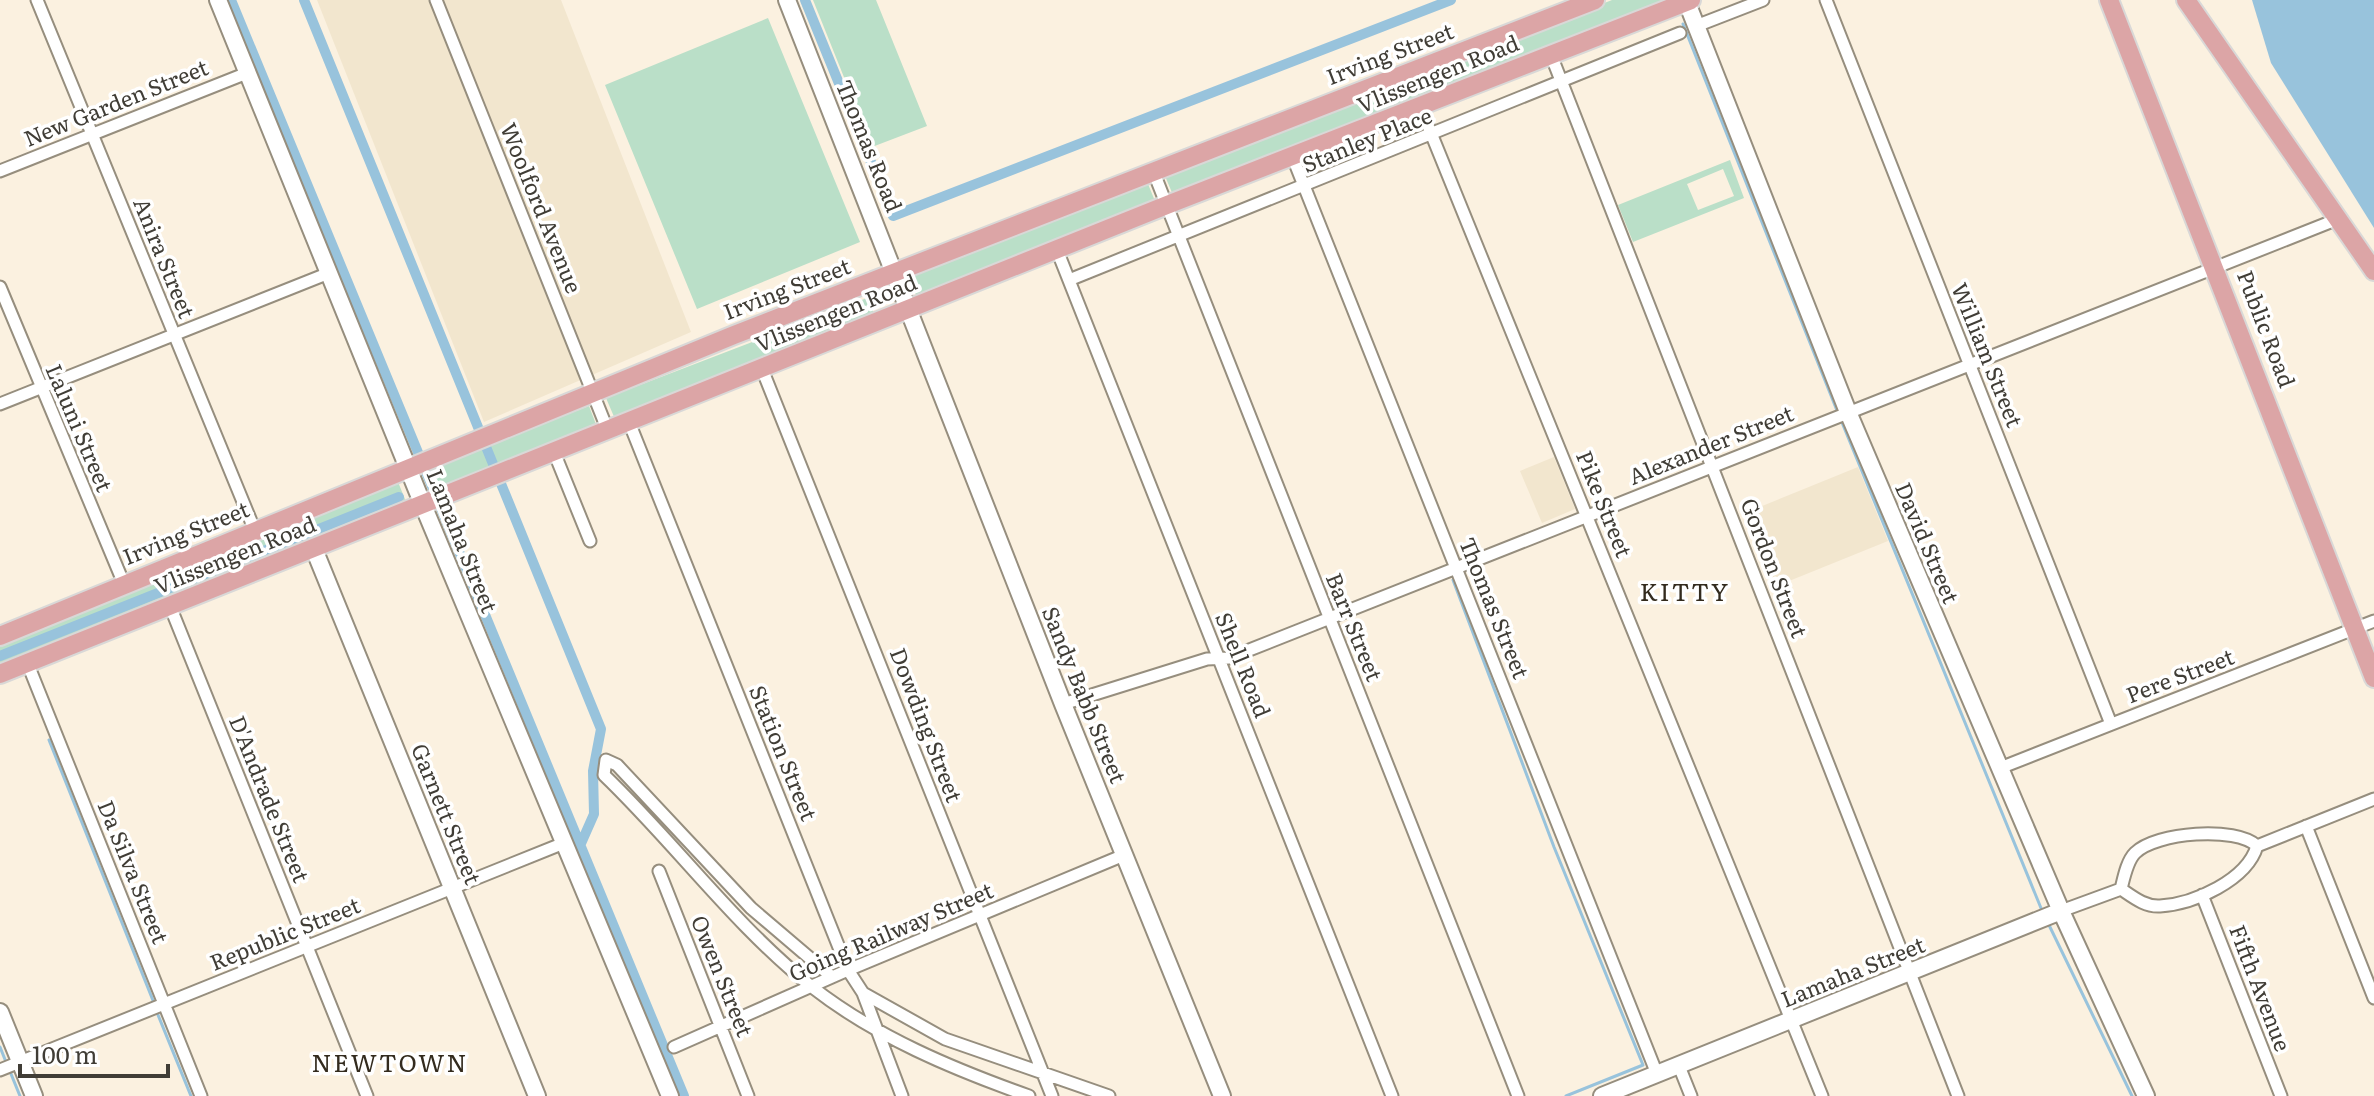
<svg xmlns="http://www.w3.org/2000/svg" width="2374" height="1096" viewBox="0 0 2374 1096" font-family="Literata,serif">
	<rect width="100%" height="100%" fill="#fbf1e0"/>
	<path fill="#f2e6ce" d="M317,0H561L691,332L484,422Z
		M1554,457L1575,509L1542,523L1520,471Z
		M1858,467L1888,541L1774,587L1745,513Z"/>
	<path fill="#badfc8" fill-rule="evenodd" d="M813,0H876L927,126L872,147Z
		M1612,0H1671L1173,195L1165,176Z
		M768,18L860,242L697,309L605,85Z
		M1730,160L1744,198L1633,242L1618,205ZM1723,169L1734,196L1698,210L1687,184Z
		M1148,184L1155,201L916,295L908,276Z
		M867,298L875,315L615,419L606,398Z
		M589,406L597,427L430,494L422,471Z
		M398,482L407,504L0,666V645Z"/>
	<path fill="#98c3dc" d="M2252,0H2374V228L2271,63Z"/>
	<g fill="none" stroke-linecap="round" stroke-linejoin="round">
		<path stroke="#98c3dc" stroke-width="3" d="M1683,24L1838,413
			M1841,420L2043,913
			M1453,580L1554,847L1643,1065L1566,1096
			M49,740L154,1003
			M2048,923L2132,1096
			M156,1010L191,1096
			M0,1047L6,1062
			M9,1069L20,1096"/>
		<path stroke="#98c3dc" stroke-width="10" d="M231,0L684,1096
			M304,0L601,729L593,771L594,814L579,848
			M805,0L893,216L1451,0
			M0,656L399,497"/>
		<g stroke="#968e7e" stroke-width="15">
			<path id="street" d="M37,0L255,531
				M436,0L608,431
				M1826,0L2111,724
				M1696,26L1763,0
				M1551,55L1958,1096
				M1420,106L1822,1096
				M1293,158L1657,1074
				M0,171L247,73
				M1154,173L1518,1096
				M1057,250L1392,1096
				M1069,280L1680,33
				M0,287L124,584
				M762,369L1052,1096
				M0,404L329,273
				M629,422L848,970L863,993L902,1096
				M554,452L590,541
				M170,606L367,1096
				M27,662L201,1096
				M1063,704L1207,659L1229,658L2338,219
				M2000,768L2374,621
				M2306,826L2374,998
				M2257,846L2374,799
				M659,871L748,1096
				M2121,889C2124,877 2127,861 2135,853C2156,832 2236,826 2257,846
				M2121,889C2133,897 2145,907 2160,906C2194,904 2247,880 2257,846
				M2202,895L2281,1096
				M2061,911L2121,889
				M832,977L751,908L617,765L606,760L604,775C675,843 734,925 812,987C876,1037 953,1069 1029,1096
				M863,993L945,1039L1109,1096
				M674,1047L848,970L1124,855
				M1679,1066L1691,1096
				M0,1070L564,843"/>
		</g>
		<g stroke="#968e7e" stroke-width="20">
			<path id="secondary" d="M218,0L423,505L670,1096
				M787,0L1063,704L1222,1096
				M1686,0L1848,412L2061,911L2146,1096
				M314,549L537,1096
				M0,1012L34,1096
				M1602,1096L2061,911"/>
		</g>
		<g stroke="#d9d8d7" stroke-width="22">
			<path id="primary" d="M2109,0L2374,678
				M2186,0L2374,271
				M0,636L734,335L1595,0
				M0,674L1167,205L1691,0"/>
		</g>
		<use href="#street" stroke="#fff" stroke-width="11"/>
		<use href="#secondary" stroke="#fff" stroke-width="16"/>
		<use href="#primary" stroke="#dca5a6" stroke-width="18"/>
	</g>
	<g text-anchor="middle" stroke-width="7" stroke-linejoin="round" paint-order="stroke">
		<g font-size="22" fill="#403d36" stroke="#fff">
			<text transform="translate(1390 54) rotate(-21)" y="8">Irving Street</text>
			<text transform="translate(1438 74) rotate(-22)" y="8">Vlissengen Road</text>
			<text transform="translate(116 103) rotate(-22)" y="8">New Garden Street</text>
			<text transform="translate(1367 140) rotate(-22)" y="8">Stanley Place</text>
			<text transform="translate(869 146) rotate(68)" y="8">Thomas Road</text>
			<text transform="translate(541 208) rotate(68)" y="8">Woolford Avenue</text>
			<text transform="translate(164 258) rotate(68)" y="8">Anira Street</text>
			<text transform="translate(787 289) rotate(-21)" y="8">Irving Street</text>
			<text transform="translate(836 313) rotate(-22)" y="8">Vlissengen Road</text>
			<text transform="translate(2266 329) rotate(69)" y="8">Public Road</text>
			<text transform="translate(1987 355) rotate(68)" y="8">William Street</text>
			<text transform="translate(79 428) rotate(67)" y="8">Laluni Street</text>
			<text transform="translate(1711 445) rotate(-22)" y="8">Alexander Street</text>
			<text transform="translate(1604 504) rotate(68)" y="8">Pike Street</text>
			<text transform="translate(186 533) rotate(-22)" y="8">Irving Street</text>
			<text transform="translate(462 541) rotate(68)" y="8">Lamaha Street</text>
			<text transform="translate(1927 543) rotate(67)" y="8">David Street</text>
			<text transform="translate(235 555) rotate(-22)" y="8">Vlissengen Road</text>
			<text transform="translate(1774 568) rotate(69)" y="8">Gordon Street</text>
			<text transform="translate(1494 608) rotate(68)" y="8">Thomas Street</text>
			<text transform="translate(1354 627) rotate(68)" y="8">Barr Street</text>
			<text transform="translate(1243 665) rotate(68)" y="8">Shell Road</text>
			<text transform="translate(2180 676) rotate(-21)" y="8">Pere Street</text>
			<text transform="translate(1084 695) rotate(68)" y="8">Sandy Babb Street</text>
			<text transform="translate(926 725) rotate(69)" y="8">Dowding Street</text>
			<text transform="translate(783 753) rotate(68)" y="8">Station Street</text>
			<text transform="translate(269 799) rotate(68)" y="8">D'Andrade Street</text>
			<text transform="translate(446 814) rotate(68)" y="8">Garnett Street</text>
			<text transform="translate(133 872) rotate(68)" y="8">Da Silva Street</text>
			<text transform="translate(891 932) rotate(-23)" y="8">Going Railway Street</text>
			<text transform="translate(285 934) rotate(-22)" y="8">Republic Street</text>
			<text transform="translate(1853 972) rotate(-22)" y="8">Lamaha Street</text>
			<text transform="translate(722 976) rotate(68)" y="8">Owen Street</text>
			<text transform="translate(2260 988) rotate(69)" y="8">Fifth Avenue</text>
		</g>
		<g font-size="24" letter-spacing="2" fill="#332b1e" stroke="#fff">
			<text x="1685" y="601">KITTY</text>
			<text x="390" y="1072">NEWTOWN</text>
		</g>
	</g>
	<path d="M20 1064v12h148v-12" fill="none" stroke="#403d36" stroke-width="4"/>
	<text x="32" y="1064" font-size="24" fill="#403d36" stroke="#ffffff" stroke-width="6" paint-order="stroke">100 m</text>
</svg>
